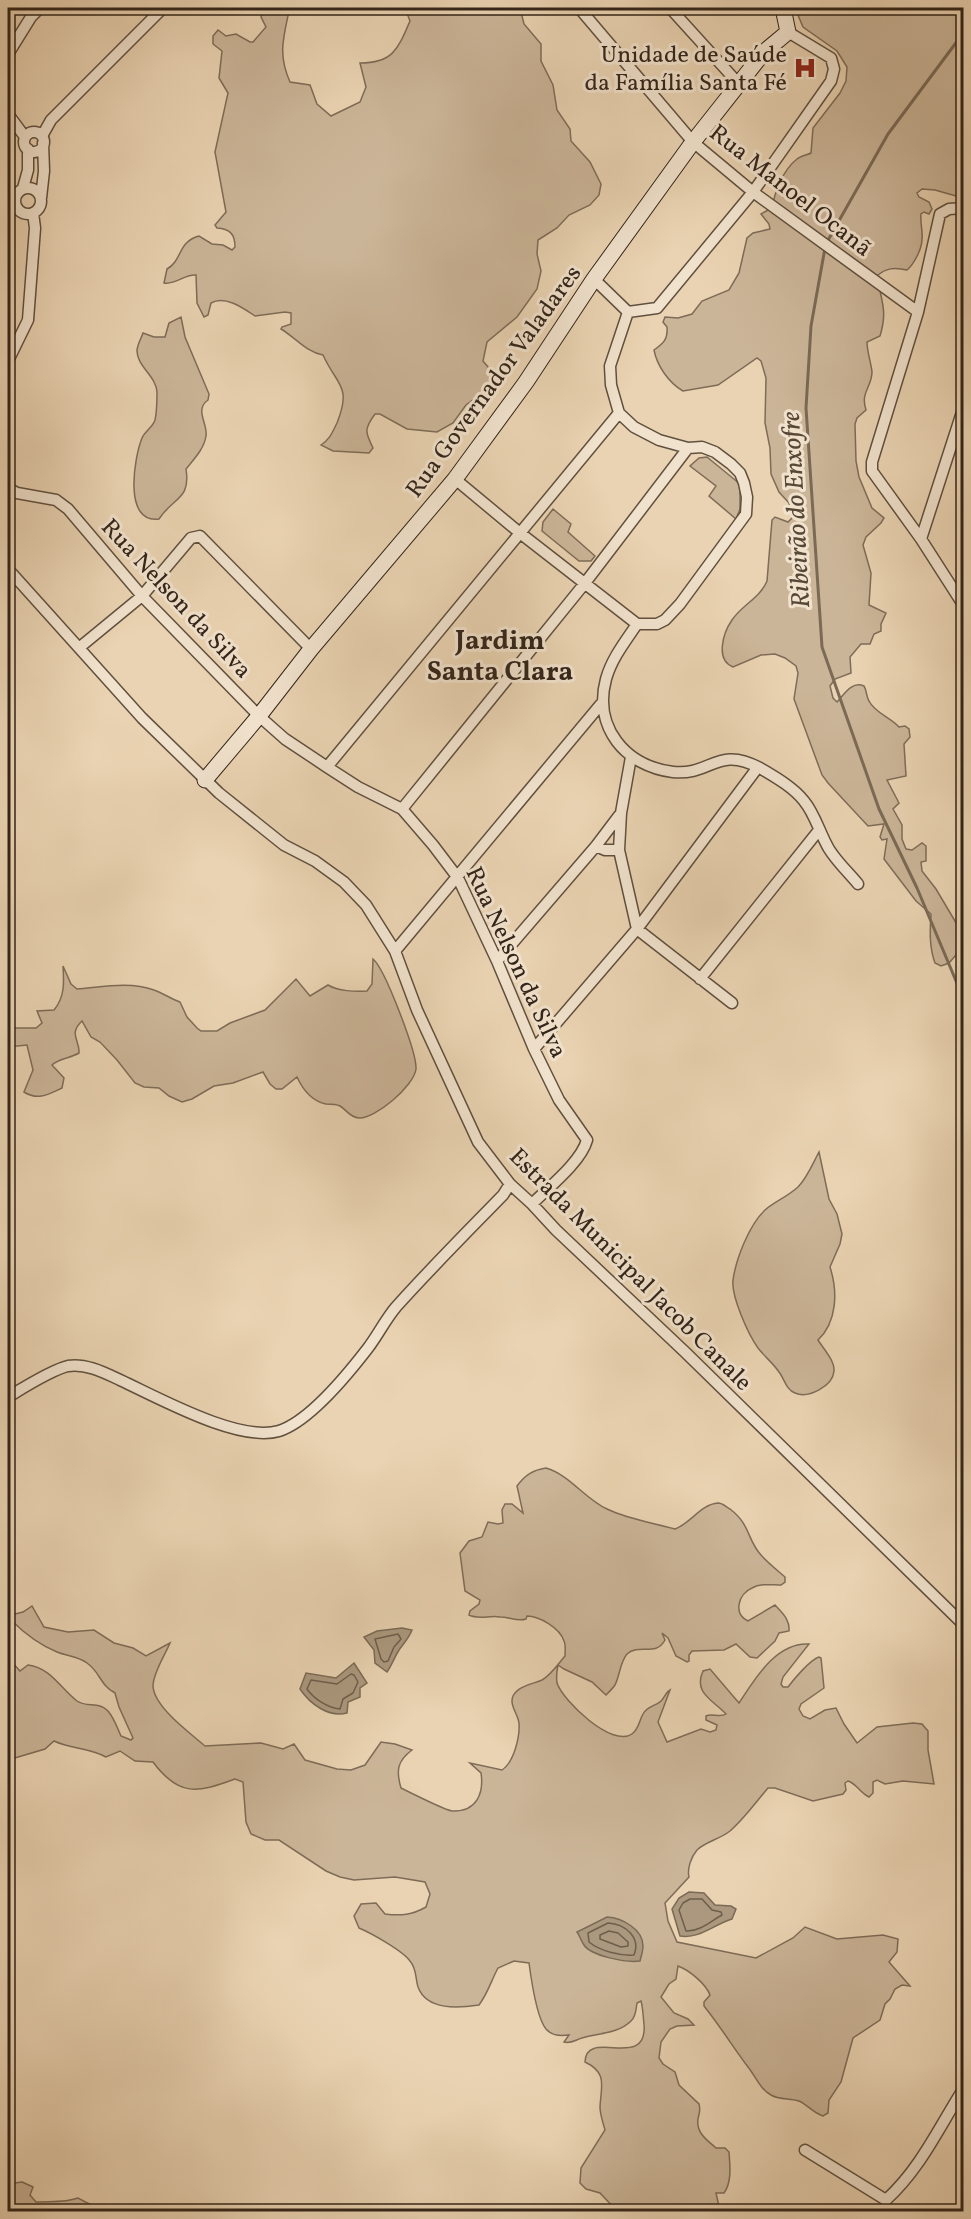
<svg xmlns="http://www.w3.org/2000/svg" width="971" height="2219" viewBox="0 0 971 2219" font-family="Vollkorn,serif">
	<rect width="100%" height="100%" fill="#ead3b2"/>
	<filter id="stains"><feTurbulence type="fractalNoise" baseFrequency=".00333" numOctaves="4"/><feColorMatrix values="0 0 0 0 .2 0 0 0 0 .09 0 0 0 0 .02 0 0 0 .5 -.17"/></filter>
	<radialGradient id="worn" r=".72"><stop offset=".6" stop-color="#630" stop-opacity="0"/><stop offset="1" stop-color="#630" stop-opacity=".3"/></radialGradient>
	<path fill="#cbb598" stroke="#7e6c58" stroke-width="1.5" d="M279,8H288L289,11C283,39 278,55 290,82L310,85L317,104L331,116L360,102L366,87L360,63C393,63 398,49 410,21L405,8H520L524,24L541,44V61L553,85L557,110L570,129L571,141L590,162L601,184L599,195L590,205L569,215L557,228L538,240L537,254L541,271L537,289L517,317L487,342L483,361L494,374L485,391L466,405L453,423L437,432L407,429L380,414H375C364,429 365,432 373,448L369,453L333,451L321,445C330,439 332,433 337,423C352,385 337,386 323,355C306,352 296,338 281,329L282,327L291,324V313L285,312L255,316C243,308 225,295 211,303L208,315L204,317L197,303L196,275C184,274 176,285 164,283L167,269C183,260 177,242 199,236L212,244L223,245L232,250L235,247C235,233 229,229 217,228L215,225L226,212L215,152L228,93L219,78L222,51L213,44V36L218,30L226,36L236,34L250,42H253L266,27L261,17L263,12Z
		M795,8H963V198L935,190L922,189L917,193L919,197L929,202L932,209L929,214L924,212L921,214C920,223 923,231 922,239C922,249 914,264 907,270C894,267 886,268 877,276C881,301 888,310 880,336L867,342C867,352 871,362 872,372C872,387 860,392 866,410L857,418L855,424L856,461L859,477L872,508L884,518L881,523L866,537L863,545L871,573L869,605L886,613L881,624V631L874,634L870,644H861L850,657L851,673L835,679L830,686L833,698L837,702C845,693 852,681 864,686C867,691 866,696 869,701C874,712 891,718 899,727L905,726L909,729L910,737L904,744L906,776L887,780L899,803L893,809L902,825V839L906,849L912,850L922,843L926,846V861L921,862L922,871L936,889L958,926L959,942L956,955L949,963L941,966L935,963C929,947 930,930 931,914L916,901L884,859L887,839L882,840L880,837L884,824L868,826L828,783L822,775L794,699L798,673L796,666L785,658L775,654L761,655L733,667C715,660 723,633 732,620C742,605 760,598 767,581L772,520L775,517L788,522L792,518L789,503L779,492L771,474L770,448L765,423L766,378L761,361L757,358L718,385L683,391C669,383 657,366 654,350C664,343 668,339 667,327L663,322L665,317L678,318L692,314L702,301L729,290L739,273L747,238L753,233L770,229L769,224L761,214L772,208C775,191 783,170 797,159C800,156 807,155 811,153L813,128L840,93L846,81L847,67L837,51L803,27Z
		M181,317L185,337L209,394L208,400C194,410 208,423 206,436C204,449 194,459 186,469C191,500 173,497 159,519C123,524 134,458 142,438C145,431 153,427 155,420C157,411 157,400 157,392C156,376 137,366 137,351C137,345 141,339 143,333L154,337H165L169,323Z
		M707,457L740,484V509L736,519L709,496L716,486L690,466L699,458Z
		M553,509L571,524L568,532L595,556L591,561H579L542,531L543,522Z
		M373,959C385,969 417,1053 416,1069C414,1086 375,1119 359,1118C349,1117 347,1110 340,1106C336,1104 330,1104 326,1104C311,1101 303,1090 297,1077L282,1089H276L270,1084L263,1072L233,1083L214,1086L192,1099L182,1102L169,1096L159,1088L144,1087L135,1083L117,1060L100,1042L91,1037L82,1021C68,1034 80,1040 79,1053C71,1058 57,1059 52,1065L64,1078L62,1088C49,1094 38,1101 24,1092L33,1070L27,1045L8,1047V1028H36L42,1023L37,1011L54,1010C65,997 64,982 63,966L71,984L77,989C102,987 130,981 154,990C163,993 171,999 180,1002L187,1017L197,1028L201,1031H217L230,1023L265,1010L296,979L310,996L328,985C338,991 355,992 367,991L372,984Z
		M819,1152L829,1199L837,1214L842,1234L840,1244L830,1267C838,1292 837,1322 818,1340C823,1348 835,1361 834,1371C833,1386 808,1399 795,1393C786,1390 784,1378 779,1372C773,1363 764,1356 758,1348C748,1334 731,1296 733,1280C736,1259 749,1225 765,1210C774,1202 787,1197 798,1187C807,1178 813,1163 819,1152Z
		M546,1468C570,1475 585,1499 607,1509C628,1519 653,1523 675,1529C690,1524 701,1504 718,1503C723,1503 726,1507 730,1509C751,1525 747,1540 761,1555C768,1563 777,1570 785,1577V1582L781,1585C771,1585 761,1583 752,1588C738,1594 733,1614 748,1621L775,1605C782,1613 790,1619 789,1631L779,1633L775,1641L757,1658L750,1657L736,1644L724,1650L692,1651L689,1655V1661L687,1662L676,1656L668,1638L662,1633L665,1640C656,1657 639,1643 627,1654C620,1662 620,1675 615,1685C613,1688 609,1692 606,1695L592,1682L564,1669L558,1665C557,1670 556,1677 557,1683C563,1701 612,1748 632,1734C639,1729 639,1721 643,1714C647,1706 656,1706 661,1701C665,1697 665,1693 670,1690L658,1722L667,1742L701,1729L710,1732L716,1730L717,1725L706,1720V1716C712,1713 720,1718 726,1714C713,1700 693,1693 703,1671L710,1669L739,1703C755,1679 776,1642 809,1644L783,1677L781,1684L783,1687H788C794,1679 810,1660 819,1657L821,1658L824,1688L801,1704L799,1709L803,1716L810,1719L825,1710L836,1708L844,1724L857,1743L877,1727L913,1723L922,1724L928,1731V1750L934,1784L903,1781L885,1784L877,1780L873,1782V1793L869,1797C860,1793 857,1784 848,1781L845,1783L846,1790L843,1794L813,1801L775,1788H768C756,1802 744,1819 730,1831C720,1839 705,1842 697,1850C691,1857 687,1869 689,1877L665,1903L668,1921L677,1942L756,1958L793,1938L805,1927L837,1939L883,1935L898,1939L897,1952L889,1962L910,1986L902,1985L895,1989L890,1999L885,2004L880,2020L853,2038L841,2082L829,2100L828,2113L823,2116C813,2113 808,2105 799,2101C790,2098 779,2100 771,2095C760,2089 756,2077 748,2067C733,2047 720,2026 704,2006V2002L710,1995C706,1984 689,1970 678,1966L676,1979L669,1984L661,1997L674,2013L688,2019L694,2025L677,2026L670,2029L661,2042L659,2058L663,2064L675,2072L679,2085L699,2104C701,2111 699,2113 698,2119C696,2133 707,2140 716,2148H725L729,2152C730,2166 732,2182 724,2193H716L720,2211H617L600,2193L586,2189L580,2183L581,2168L605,2130C603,2123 600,2114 600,2107C601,2086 608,2073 585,2062C586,2027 648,2072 644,2024C643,2016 643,2008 641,2001L637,2003C636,2009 636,2017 631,2021C618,2034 598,2033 582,2038C575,2040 571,2044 564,2042L569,2035C560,2036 552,2036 546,2029C537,2018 531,1978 529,1963L514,1961L498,1968C491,1981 488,1993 479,2005C459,2008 427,2011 418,1987C415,1977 417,1969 410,1961C403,1951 371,1933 359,1928L354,1916L361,1904L376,1903L385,1914C401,1916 412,1915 426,1907L430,1894L425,1882L395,1877L354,1880L340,1877L326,1871L279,1840H265L251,1834L246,1822L243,1782L235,1779C197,1793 179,1797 153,1762L135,1761L120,1751L106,1757C90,1748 71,1749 54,1741L45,1749L8,1760V1658L20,1671L28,1665C51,1668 60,1688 77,1701C87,1708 99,1701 108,1711C114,1718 117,1727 121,1736L131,1740L133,1738L119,1707L115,1693C99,1684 101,1673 87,1663C79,1657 67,1656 57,1652C40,1645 24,1633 11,1620V1615L23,1612L32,1606L44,1627L68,1632L94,1630L114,1643L133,1648L146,1656L170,1643C165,1655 153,1673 153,1686C154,1707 190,1733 205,1746L261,1743L283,1749L294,1744L305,1760L337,1769L351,1770L365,1765L381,1742L395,1744L412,1750C397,1761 396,1771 401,1788C409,1792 445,1810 452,1811C477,1812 484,1793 481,1773L470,1763L502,1770C514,1762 520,1737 519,1723C518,1714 509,1705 513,1696C518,1686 533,1684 542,1680C551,1675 558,1664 565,1656C565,1652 566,1645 564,1641C560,1628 539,1616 527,1616L526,1619C517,1622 510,1617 500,1617C490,1615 479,1620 469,1615L470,1611L479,1604L480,1600L465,1591L460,1553L469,1541L482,1537L488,1522L498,1524L503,1523L502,1510L505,1504H512L523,1513L517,1486C525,1475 533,1470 546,1468Z
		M22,2182L33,2187L30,2195L36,2202C51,2201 64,2203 78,2198L101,2210L112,2211H8V2184Z"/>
	<path fill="#ab987e" stroke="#7b6a56" stroke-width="1.5" d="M402,1628L412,1630C409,1638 404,1643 399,1650C394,1658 392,1665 387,1672L375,1663L374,1650L364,1637L377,1631Z
		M354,1663L367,1683L360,1688V1697L348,1702L347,1713C329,1718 310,1704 300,1689L306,1673L336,1678Z
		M689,1892L704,1893L715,1905L731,1906L736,1909L732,1919C713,1925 700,1939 680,1936L672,1909L679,1898Z
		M607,1917C622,1918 643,1929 643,1946C643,1951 641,1957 640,1961C627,1963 591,1956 584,1945C581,1941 580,1936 577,1932Z"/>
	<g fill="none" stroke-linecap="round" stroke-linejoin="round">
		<path stroke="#6e5e4c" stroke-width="1.5" d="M398,1634L401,1639L394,1647L388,1661L384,1662L381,1659L375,1639Z
			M351,1674L354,1675L358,1682L353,1693L343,1699L340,1709C328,1708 314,1699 307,1689L311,1680L337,1684Z
			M690,1899H702L712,1910L721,1912L722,1915C711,1921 699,1932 686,1931L679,1910L683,1903Z
			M608,1923C626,1924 641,1938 634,1955C620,1956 600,1951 589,1942L588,1933Z
			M609,1931L618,1933L628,1942V1946L621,1947L600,1939V1935Z"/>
		<path stroke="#7b6a56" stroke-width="3" d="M827,242L888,134L964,32
			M825,248L811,326L806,408L822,647L879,809L917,888L964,1000"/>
		<g stroke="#60503f" stroke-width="13">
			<path id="street" d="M579,8L693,142L753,192L918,312
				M670,8L738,83
				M8,54L31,17L40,8
				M8,114L25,137
				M24 142a10 10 0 1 1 20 0a10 10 0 1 1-20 0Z
				M42,136L51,120L163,8
				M15 201a13 13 0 1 1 26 0a13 13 0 1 1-26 0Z
				M23,188L28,170V149
				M41,198L44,171L43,143
				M964,208L949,209L940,214L918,312L872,462V471L921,539L964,606
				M594,279L628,312
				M628,312L610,366L611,385L619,413L634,427L659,440L688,448L702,447L715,452L731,464L740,473L744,483L747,497L746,514L680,604L665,620L657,624H637
				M628,312L657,308L753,192L831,81L834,69L831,58L788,32
				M8,361L28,320L35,228L33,213
				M455,479L520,533L637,624
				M8,488L17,493L56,500L68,509L142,596L259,716L285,739L327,767L358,787L402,809L433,845L458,878L497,961L534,1049L559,1100L587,1140C581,1162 549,1187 532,1204
				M921,539L964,406
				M8,569L142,718L219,793L284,845L315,861L344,882L366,905L395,951L417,1010L478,1142L510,1184L532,1204L556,1230L685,1352L964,1625
				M637,624C625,642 612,658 606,679C593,727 625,766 673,772C711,776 717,745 760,768C775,777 793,787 804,801C815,814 820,834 829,849C837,862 849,873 858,884
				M80,647L142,596L191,538L200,536L311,649
				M631,757L621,813L619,850L637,929L732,1003
				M327,767L619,413
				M402,809L585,583L688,448
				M596,846L605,850H619
				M395,951L601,704
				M497,961L596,846L621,813
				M700,979L819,830
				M534,1049L637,929L758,767
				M8,1397C23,1388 51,1370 68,1366C86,1363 105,1373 120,1380C157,1397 239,1443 279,1431C310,1421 348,1374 368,1348C378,1335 385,1320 396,1307C430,1269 467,1232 503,1195L510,1184
				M805,2150L886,2200C921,2168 939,2127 964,2088"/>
		</g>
		<g stroke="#322419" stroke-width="17">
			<path id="secondary" d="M205,780L259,716L311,649L455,479L526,382L594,279L693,142L764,52L788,32L783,8"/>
		</g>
		<use href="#street" stroke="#f1e2cd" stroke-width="10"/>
		<use href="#secondary" stroke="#f1e2cd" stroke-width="15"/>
	</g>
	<defs>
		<g id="hospital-bare" transform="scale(1.8)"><path d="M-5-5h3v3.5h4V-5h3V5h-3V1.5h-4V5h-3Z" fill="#8f2418" stroke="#f1e2cd" stroke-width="2.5" paint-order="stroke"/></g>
	</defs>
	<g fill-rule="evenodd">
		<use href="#hospital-bare" x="805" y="68"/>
	</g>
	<g text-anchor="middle" stroke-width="6" stroke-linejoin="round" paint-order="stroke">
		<g font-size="24" fill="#322419" stroke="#f1e2cd" text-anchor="end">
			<text x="787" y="62">Unidade de Saúde<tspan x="787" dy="28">da Família Santa Fé</tspan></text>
		</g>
		<g font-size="24" fill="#322419" stroke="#f1e2cd">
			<text transform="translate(791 190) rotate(38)" y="8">Rua Manoel Ocanã</text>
			<text transform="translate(493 381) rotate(-54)" y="8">Rua Governador Valadares</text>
			<text transform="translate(177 598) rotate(47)" y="8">Rua Nelson da Silva</text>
			<text transform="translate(517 962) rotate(65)" y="8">Rua Nelson da Silva</text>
			<text transform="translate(631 1269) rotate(45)" y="8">Estrada Municipal Jacob Canale</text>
		</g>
		<g font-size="26" font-style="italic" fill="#564737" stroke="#f1e2cd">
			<text transform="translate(795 510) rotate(-93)" y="9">Ribeirão do Enxofre</text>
		</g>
		<g font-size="27" font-weight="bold" fill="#322419" stroke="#f1e2cd">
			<text x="500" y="649">Jardim<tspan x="500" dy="31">Santa Clara</tspan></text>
		</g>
	</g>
	<rect width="971" height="2219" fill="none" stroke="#ead3b2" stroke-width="30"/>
	<rect x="9" y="9" width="953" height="2201" fill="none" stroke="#322419" stroke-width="3"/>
	<rect x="15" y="15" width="941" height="2189" fill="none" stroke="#322419" stroke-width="1.5"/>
	<rect width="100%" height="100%" filter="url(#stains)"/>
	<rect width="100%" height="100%" fill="url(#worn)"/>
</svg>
